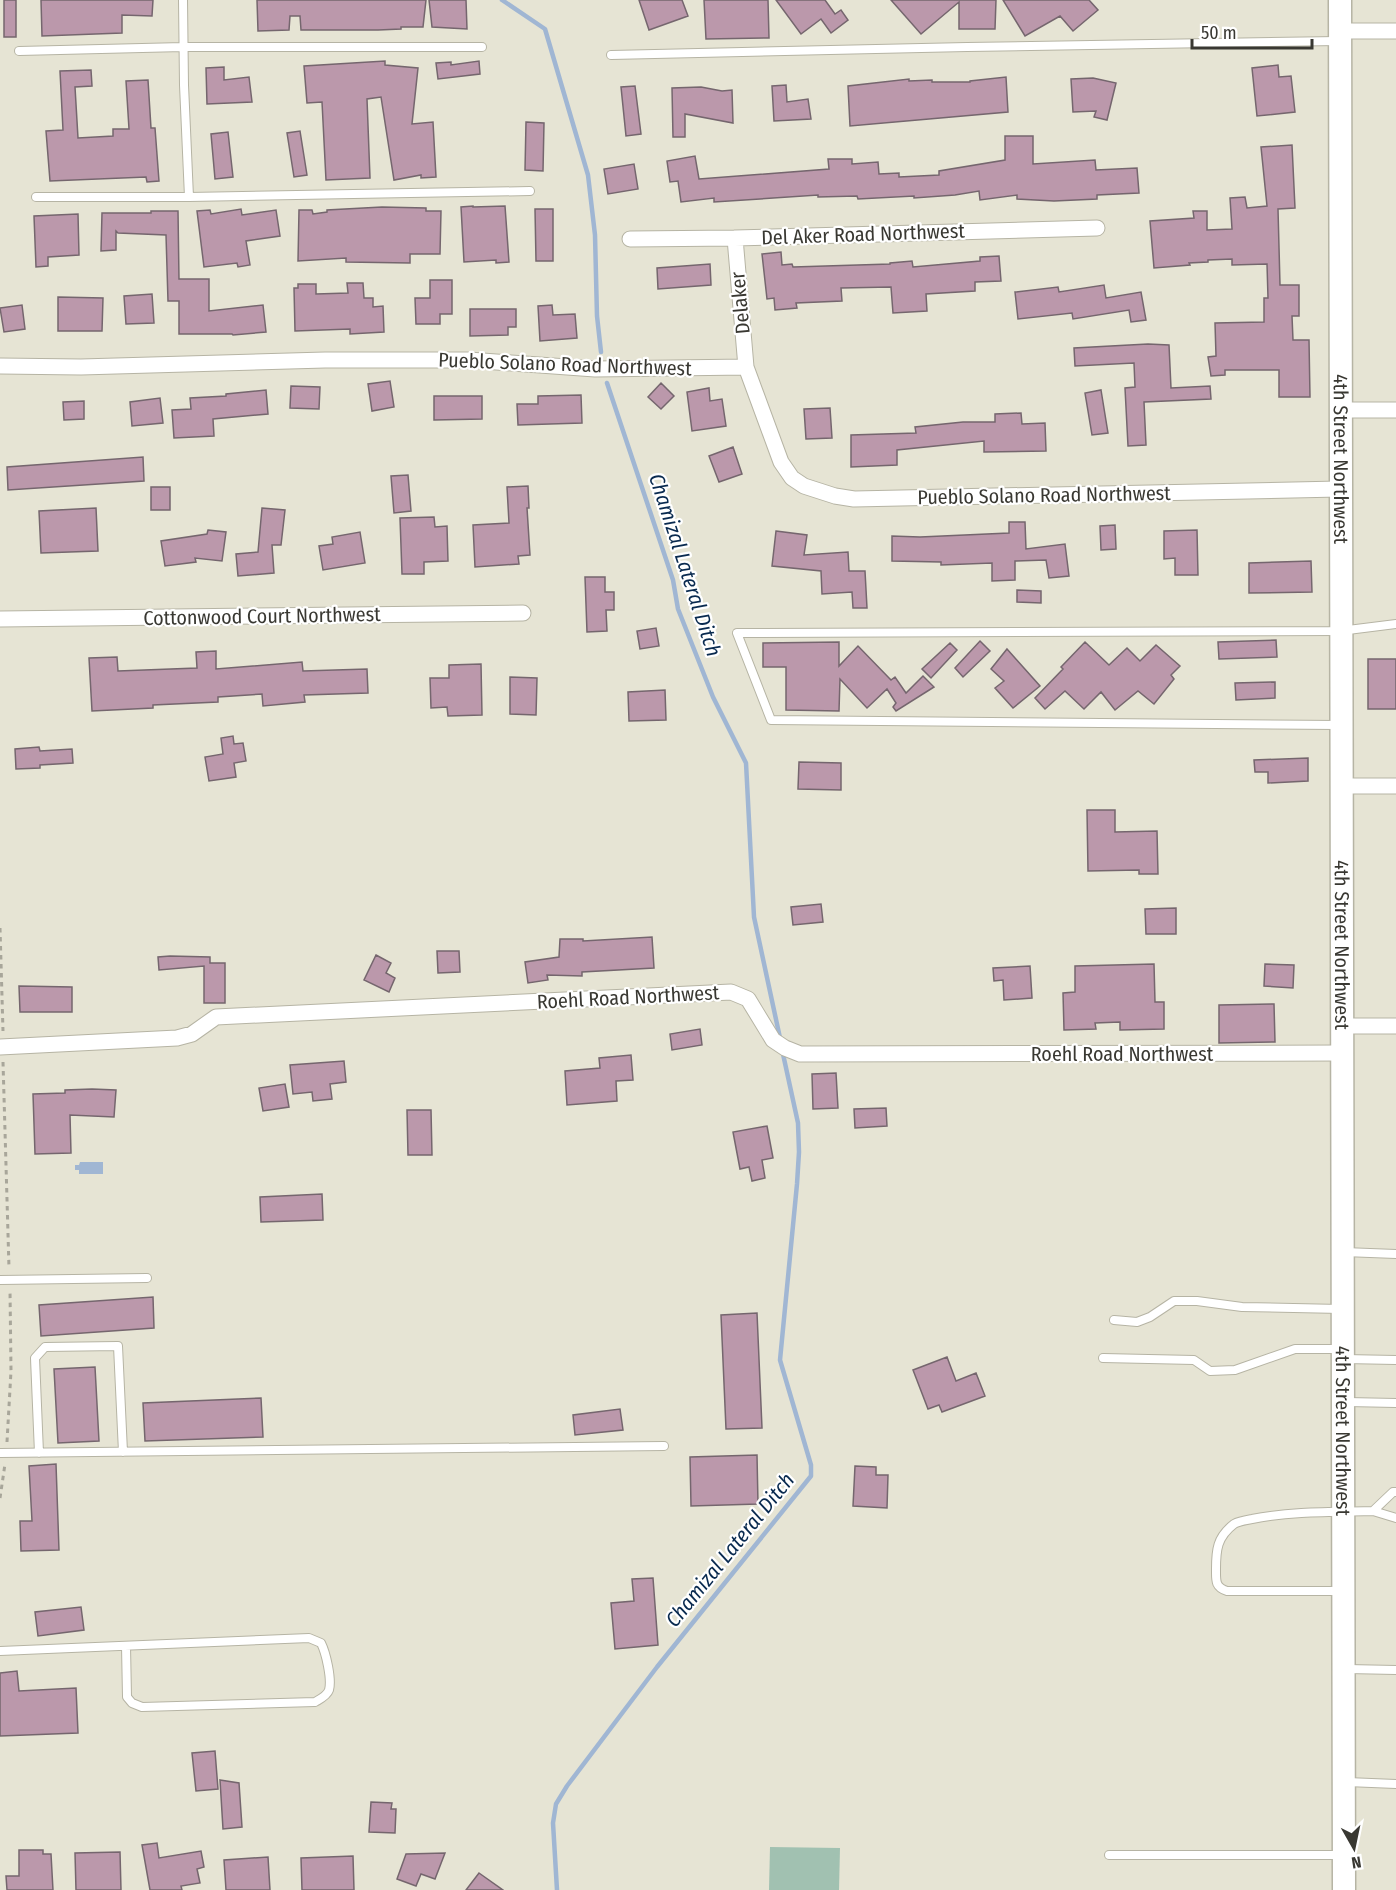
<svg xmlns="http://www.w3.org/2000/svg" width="1396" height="1890" viewBox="0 0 1396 1890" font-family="'Fira Sans Condensed',sans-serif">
	<rect width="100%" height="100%" fill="#e6e4d4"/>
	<path fill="#a1c1b1" d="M770,1847L840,1848L839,1890H769Z"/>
	<path fill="#a0b6d3" d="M80,1162H103V1174H79V1170H75V1165H79Z"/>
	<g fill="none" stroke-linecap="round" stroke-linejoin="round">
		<path stroke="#a0b6d3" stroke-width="4.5" d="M502,0L545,29L588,175L595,235L597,316L601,352
			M607,383L673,580L678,609L713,697L746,763L754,917L780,1038
			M557,1890L553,1823L556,1804L567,1786L657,1667L811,1476V1465L780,1360L797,1184L799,1152L798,1123L783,1054"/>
	</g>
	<path fill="#bb98ab" stroke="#75666e" stroke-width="1.5" d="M4,0H16V37H4Z
		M41,0H153L152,16L122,15V33L42,36Z
		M257,0H426L423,27H401V29L378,30H301L300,16H290L289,30L258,31Z
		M429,0H466L467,29L432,27Z
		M639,0H682L688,16L649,30Z
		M704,0H768L769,38L706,39Z
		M776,0H825L835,14L841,10L848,20L831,33L821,19L801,34Z
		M891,0H996L995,29H959V2L921,34Z
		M1003,0H1089L1098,10L1073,31L1060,16L1025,36Z
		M385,61V65L418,68L412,124L433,122L436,177L421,178V175L394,180L381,97L367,99L370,178L326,180L322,102L307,103L304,66Z
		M479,61L480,74L438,79L436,63L451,62V65Z
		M1278,65L1279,77L1291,76L1295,112L1257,116L1252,68Z
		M224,67V80L249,77L252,102L207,104L206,68Z
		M91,70L92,86L75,87L78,138L113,136V129H129L126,81L148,80L151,128H155L159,181L147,182L146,177L50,181L46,131L63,130L60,71Z
		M1006,77L1008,112L850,126L848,86L909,79V81L932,80V82H970V81Z
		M1093,78L1116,83L1107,120L1094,117L1096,111L1073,112L1071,79Z
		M786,85L787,102L808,99L811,119L774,121L772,86Z
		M635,86L641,134L626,136L621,87Z
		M701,87L722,91L732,90L733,123L685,114V137H673L672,88Z
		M526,122L544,123L543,171L525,170Z
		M300,131L307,175L294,177L287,133Z
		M228,132L233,177L215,179L211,134Z
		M1005,136H1033V164L1095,160L1096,170L1137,168L1139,193L1097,195V199L1054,201L1017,199V195L980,200L979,191L955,195L914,198V196L858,199L857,196L818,197V195L714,202V198L681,202L678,181L670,182L667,161L695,156L699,179L829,169L828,159H852V164L878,162L879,174L899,173V177L939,175V171L1005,160Z
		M1292,145L1295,208L1278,209L1280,285H1299V316H1292L1293,340H1309L1310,397H1279V370H1225V375L1211,376L1208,357L1216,356L1215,323L1264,322V298H1268L1267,264L1232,265V259L1208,260V262L1189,263L1190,265L1154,268L1150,221L1194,218L1193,211H1207V230L1232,229L1230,198L1245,197L1247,208L1267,206L1261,147Z
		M634,164L638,189L608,194L604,169Z
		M473,206V207L505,206L509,262L496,263V260L464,262L461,207Z
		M382,207L426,208V211H441L440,254H410V263L346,262V258L298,261L299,210H312L313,214L327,212V210Z
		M241,209L242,215L276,210L280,236L246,241L250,265L238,267L237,263L204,267L197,211L210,210L211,214Z
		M535,209H553V261H536Z
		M151,211H178L179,279H209V311L263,305L266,332L233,335L232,334H179V301H168L166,235L118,233L116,231V250L101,251L102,213H151Z
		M78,214L79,255L48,257V266L36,267L34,216Z
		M781,252L782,265L792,264L793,267L890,264V263L912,261L913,267L980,261V257L999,256L1001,281L975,282V291L926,294L927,311L893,313L891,287L841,288L842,301L796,303L797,308L775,310L774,298L767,299L762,254Z
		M710,264L711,285L658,289L657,268Z
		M430,280H452V314H440V324H416L415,298H430Z
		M347,283H363L364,298H373V307L383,306L384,332L350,334V329L295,331L294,288H298V284H316V294L348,293Z
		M1104,285L1106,298L1141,292L1146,320L1131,322L1129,310L1073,319L1072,313L1018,319L1015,292L1058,287L1059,292Z
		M152,294L154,323L126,324L124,296Z
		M58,297L103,298L102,331H58Z
		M22,305L25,329L4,332L0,308Z
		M552,305L553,315L575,314L577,338L540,341L538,306Z
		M470,309H516V327H508V335L470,336Z
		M1148,344L1169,345L1171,388L1210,386L1211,399L1144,402L1146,445L1128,446L1125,388L1135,387L1134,363L1075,366L1074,348Z
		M390,381L394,407L372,411L368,384Z
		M661,383L674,396L661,409L648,397Z
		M291,386L320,387L319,409L290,408Z
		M709,388L710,401L722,399L726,426L692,431L687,392Z
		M266,390L268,414L213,419L214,436L174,438L172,410L191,409L190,398L226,396V394Z
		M1101,390L1108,433L1092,435L1085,393Z
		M581,395L582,423L518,425L517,404H538V396Z
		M434,396H482V419L434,420Z
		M160,398L163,423L132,426L130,402Z
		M84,401V419L64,420L63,402Z
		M830,408L832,438L806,439L804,409Z
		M1021,413L1022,424L1045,423L1046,451L984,452V441L897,450V465L851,467V435L916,433L915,427L963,422H995V414Z
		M733,447L742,474L719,482L709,456Z
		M143,457L144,481L8,490L7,467Z
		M408,475L411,511L394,513L391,476Z
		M528,486L529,508H527L530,555L518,556L519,564L475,567L473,525L509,523L507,487Z
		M151,487H170V510H151Z
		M96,508L98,551L41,553L39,511Z
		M262,508L285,510L281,545H272L274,573L238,576L236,554L258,552Z
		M434,517L435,527L447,526L448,561L424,562V574H402L400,518Z
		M1009,522H1025L1026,549L1065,544L1069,576L1049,578L1046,560L1015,561V580L992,581V563L941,565V562L892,561V536L920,537L1009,533Z
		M1115,525L1116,549L1101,550L1100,526Z
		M208,530L226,532L222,561L195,558L196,562L165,566L161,541L207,534Z
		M1197,530L1198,575H1175V558L1164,559V531Z
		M776,531L807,535L804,555L848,552L849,571H865L867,608H853L852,592L822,594L821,571L772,566Z
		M360,532L365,563L323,570L319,546L333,544L332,537Z
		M1311,561L1312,592L1249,593V563Z
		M585,577H605V592H614V610H606L607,631L587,632Z
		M1017,590L1041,591V603L1017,602Z
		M656,628L659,646L640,649L637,631Z
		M1276,640L1277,657L1219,659L1218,642Z
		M980,641L990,651L963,677L955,668Z
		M839,642V666L858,646L891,680L895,677L906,693L923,676L934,687L896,711L893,707L896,703L887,689L867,708L840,679L839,711L786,710V667H763V643Z
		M1085,642L1109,665L1127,648L1140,661L1156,645L1180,666L1171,675L1174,679L1154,704L1138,691L1115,710L1101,692L1084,709L1065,691L1045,709L1035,698L1063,669L1061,667Z
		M950,643L957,650L931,678L922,669Z
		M1007,649L1040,686L1013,708L995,688L1004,681L991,669Z
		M216,651V669L302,662L303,671L367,669L368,693L304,695L305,702L263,706L262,694L218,697V702L153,705V708L92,711L89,658L117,657L118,671L197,668L196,652Z
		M1368,659H1396V709H1368Z
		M481,664L482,715L448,716L447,707L431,708L430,678H449V665Z
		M510,677L537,678L536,715L510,714Z
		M1275,682V698L1236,700L1235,683Z
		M665,690L666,720L629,721L628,692Z
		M233,736L234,744L243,743L246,761L234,763L236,777L209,781L205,757L223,754L221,738Z
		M39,747L40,751L72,749L73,763L40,765V768L16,769L15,749Z
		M1308,758V781L1268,783V772H1255L1254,760Z
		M799,762L841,763V790L798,789Z
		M1087,810H1115V832L1157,831L1158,874H1139V870L1088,871Z
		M821,904L823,922L793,925L791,907Z
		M1176,908V934H1146L1145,909Z
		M652,937L654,968L582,972V976L547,975L548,980L528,983L525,962L559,957L560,939H583V941Z
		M437,951H459L460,972L438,973Z
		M376,955L391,963L386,973L395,978L389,992L364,980Z
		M170,956L210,957V963H225V1003H204V966L159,970L158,957Z
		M1154,964L1155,1002H1164V1029L1120,1030V1022L1095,1023L1096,1029L1064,1030L1063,993L1075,992V966Z
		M1265,964L1294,965L1293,988L1264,986Z
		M1030,966L1032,998L1004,1000L1003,980L994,981L993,968Z
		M19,986L72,987V1012H20Z
		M1274,1004L1275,1042L1219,1043V1005Z
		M700,1029L702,1045L672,1050L670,1034Z
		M631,1055L633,1080L616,1081L617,1101L567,1105L565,1071L600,1068L599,1058Z
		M344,1061L346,1082L330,1084L332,1099L313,1101L312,1092L293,1094L290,1065Z
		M836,1073L838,1108L813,1109L812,1074Z
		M285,1084L289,1107L263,1111L259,1088Z
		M92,1089L116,1090L114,1117L70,1115L71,1153L35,1154L33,1094L65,1093V1090Z
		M886,1108L887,1126L855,1128L854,1109Z
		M407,1110H431L432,1155H408Z
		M767,1126L773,1158L762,1160L765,1178L752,1181L749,1167L740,1169L733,1132Z
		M322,1194L323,1220L261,1222L260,1197Z
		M153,1297L154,1328L41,1336L39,1305Z
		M757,1313L762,1428L726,1429L721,1315Z
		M947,1357L956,1381L976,1373L985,1396L942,1412L939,1405L928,1409L913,1370Z
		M95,1367L99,1441L58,1443L54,1369Z
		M261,1398L263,1437L145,1441L143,1403Z
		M620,1409L623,1430L575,1435L573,1415Z
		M757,1455L758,1504L691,1506L690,1457Z
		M56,1464L59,1550L21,1551L20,1521H32L29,1466Z
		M855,1466L876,1467V1475H888L887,1508L853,1506Z
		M653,1578L658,1645L615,1649L611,1603L634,1601L632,1579Z
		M81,1607L84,1630L38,1636L35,1612Z
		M17,1671L19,1691L76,1688L78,1733L0,1736V1673Z
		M215,1751L218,1789L196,1791L192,1753Z
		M220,1780L239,1783L242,1827L223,1829Z
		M371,1802L392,1803L391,1809H396L395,1833L369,1832Z
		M157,1843L159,1858L201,1851L204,1867L197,1869L200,1883L181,1886L182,1890H150L142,1845Z
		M19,1850H43V1854H51L53,1890H7L6,1876H19Z
		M120,1852L121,1890H76L75,1853Z
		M445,1853L435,1879L421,1874L416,1886L397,1879L406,1854Z
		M353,1856L354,1890H302L301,1858Z
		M268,1857L270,1890H226L224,1860Z
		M479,1873L503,1890H466Z"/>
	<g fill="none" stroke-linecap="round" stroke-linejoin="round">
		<g stroke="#b6b4a4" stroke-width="10">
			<path id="lane" d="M19,51L183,47H482
				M611,55L967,47L1338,41
				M36,197H189L184,85L183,0
				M189,197L530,191
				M1339,725L771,720L737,633L1340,631L1396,624
				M1344,1252L1396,1254
				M0,1280L147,1278
				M1114,1320L1137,1322L1150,1317L1174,1301H1197L1242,1307L1341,1309
				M1103,1358L1194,1360L1210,1371L1235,1370L1295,1349H1341
				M1344,1359L1396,1360
				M1347,1402L1396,1403
				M0,1453L664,1446
				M39,1453L35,1358L45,1347L118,1346L123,1452
				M1373,1511L1396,1518
				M1341,1591H1227C1215,1587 1216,1581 1216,1569C1216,1550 1217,1537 1234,1524C1239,1521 1246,1520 1252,1519C1292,1511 1333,1512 1373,1511L1393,1492H1396
				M0,1651L309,1638L321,1643C326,1653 332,1679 329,1690C327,1696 320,1699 315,1702L142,1707L132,1703L127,1697L126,1646
				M1347,1669L1396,1670
				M1347,1782L1396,1784
				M1109,1855H1342"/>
		</g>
		<g stroke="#b6b4a4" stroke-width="17">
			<path id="street" d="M1340,31H1396
				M735,238L746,367L781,462L792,478L804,486L835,496L854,499L1339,489
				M630,239L735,238L1097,228
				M0,366L81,367L325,360H469L595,369L746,367
				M1340,410H1396
				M0,619L523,613
				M1341,786H1396
				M1342,1026H1396
				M0,1047L177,1038L192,1034L216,1017L731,992L748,999L773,1040L785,1048L800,1054L1342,1053"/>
		</g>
		<g stroke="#b6b4a4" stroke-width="25">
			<g id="secondary">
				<path id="s1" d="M1340,0L1344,1890"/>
			</g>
		</g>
		<path stroke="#a8a69a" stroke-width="3" stroke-dasharray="4.5 4.5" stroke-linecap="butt" d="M0,928L3,1031
			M3,1062L9,1268
			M7,1442L11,1371L10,1290
			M0,1498L5,1464"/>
		<use href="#lane" stroke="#fff" stroke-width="8"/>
		<use href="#street" stroke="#fff" stroke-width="15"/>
		<use href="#secondary" stroke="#fff" stroke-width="22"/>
	</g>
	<g text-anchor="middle" stroke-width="4.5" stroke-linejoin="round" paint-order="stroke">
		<g font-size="20" fill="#393832" stroke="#fff">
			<text transform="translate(863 234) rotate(-2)" y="7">Del Aker Road Northwest</text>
			<text transform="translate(740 303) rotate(-95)" y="7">Delaker</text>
			<text transform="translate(565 364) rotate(2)" y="7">Pueblo Solano Road Northwest</text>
			<text dy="7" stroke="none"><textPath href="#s1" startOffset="459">4th Street Northwest</textPath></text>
			<text transform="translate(1044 495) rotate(-1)" y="7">Pueblo Solano Road Northwest</text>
			<text transform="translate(262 616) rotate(-1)" y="7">Cottonwood Court Northwest</text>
			<text dy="7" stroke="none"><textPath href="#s1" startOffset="945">4th Street Northwest</textPath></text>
			<text transform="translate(628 997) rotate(-3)" y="7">Roehl Road Northwest</text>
			<text x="1122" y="1061">Roehl Road Northwest</text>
			<text dy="7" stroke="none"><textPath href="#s1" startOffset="1431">4th Street Northwest</textPath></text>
		</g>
		<g font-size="21" font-style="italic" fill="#092a4f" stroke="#fff">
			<text transform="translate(685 565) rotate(72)" y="7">Chamizal Lateral Ditch</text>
			<text transform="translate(730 1550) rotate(-51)" y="7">Chamizal Lateral Ditch</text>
		</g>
	</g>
	<g transform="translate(1354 1848) rotate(171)" stroke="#ffffff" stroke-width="4.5" paint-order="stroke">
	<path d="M0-4.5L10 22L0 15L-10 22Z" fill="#393832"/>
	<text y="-9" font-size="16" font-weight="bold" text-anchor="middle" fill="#393832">N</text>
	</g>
	<path d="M1192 39v9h120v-9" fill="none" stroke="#393832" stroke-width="3"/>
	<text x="1201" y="39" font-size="18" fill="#393832" stroke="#ffffff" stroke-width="4.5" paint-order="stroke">50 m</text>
</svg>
